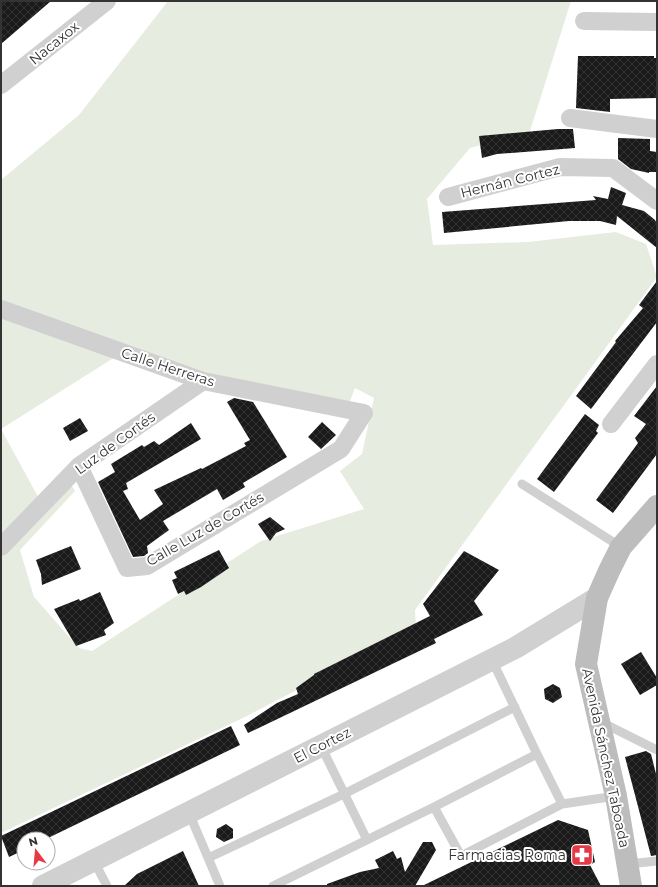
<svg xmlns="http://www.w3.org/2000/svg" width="658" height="887" viewBox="0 0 658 887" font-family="Montserrat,sans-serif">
	<defs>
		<pattern id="building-cross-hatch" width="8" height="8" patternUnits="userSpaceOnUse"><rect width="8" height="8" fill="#1a1a1a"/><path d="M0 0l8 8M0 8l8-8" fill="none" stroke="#333"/></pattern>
	</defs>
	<rect width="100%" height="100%" fill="#fff"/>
	<path fill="#e6ecdf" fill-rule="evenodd" d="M168,1H571L530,131L470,148L427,199L433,245L528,242L616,232L646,244L657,277L415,610L416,628L247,716L1,833V180L79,115ZM123,352L347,409L355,388L374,398L362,454L340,471L364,509L261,541L92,651L79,648L34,597L20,550L75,491L67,478L42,504L1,429Z"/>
	<path fill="url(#building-cross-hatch)" d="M1,1H51L1,44Z
		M578,56H654V58H657V98L610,99V112L576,108Z
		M558,129H573L575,148L497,154L482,158L479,136Z
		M618,138L650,139V151L657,152V172H649V173L631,169L618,159Z
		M611,187L626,193L622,205L644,211L655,220L657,224V248L617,216L616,225L600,221H569L444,233L442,212L596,200L593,196L608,199Z
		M657,281V322L591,409L576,396L616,342L615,341L643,308L639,305Z
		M657,386V454L613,513L596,500L638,443L635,438L646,424L634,416Z
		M234,398L253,402L287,457L243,483L245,487L223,500L217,489L163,521L169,530L147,546L148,553L144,556L133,557L98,482L115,472L111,464L142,445L144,447L154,441L159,445L191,423L201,439L126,483L128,489L123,491L140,520L163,504L154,490L201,468L202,469L246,446L244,443L250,440L227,402Z
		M585,414L599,425L596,431L598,433L554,492L537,479Z
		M80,418L88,431L70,441L63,428Z
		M322,422L336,435L321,449L308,437Z
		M270,517L285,529L276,533L270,541L258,524Z
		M71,546L81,569L42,585L41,574L36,560Z
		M219,550L229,568L201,587L186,595L184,591L178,594L172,580L177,578L174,572Z
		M464,551L499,570L474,601L483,615L434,639L436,643L248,733L244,725L277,703L298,694L296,688L314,675V674L430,616L423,604Z
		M100,592L114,623L104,630L106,635L76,646L54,609L79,599L80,601Z
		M641,652L657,678V685L640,695L621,664Z
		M553,684L560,688L562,697L553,703L545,699L544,689Z
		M231,726L240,745L46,839H24V850L9,857L1,836Z
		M646,751L651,754L657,778V855L651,856L625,757Z
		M558,820L588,830L595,862L590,865L601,886H422Z
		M226,824L233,829V838L224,842L216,837L217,829Z
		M423,842H432L436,850L415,886H327V884L360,872L379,868L375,860L393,851L397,859L401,857L405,872Z
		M183,851L199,886H124L137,874Z"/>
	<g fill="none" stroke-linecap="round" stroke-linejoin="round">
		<path stroke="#d0d0d0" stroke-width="9" d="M522,484L621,547
			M492,660L537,754
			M601,722L657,750
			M321,746L367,840
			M434,807L461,856L562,804
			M189,813L220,886
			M208,858L344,794L515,707
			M94,861L107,886
			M628,864L657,861
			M273,886L434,807L537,754L562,804L616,796"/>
		<path stroke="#d0d0d0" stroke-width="18" d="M584,21L657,22
			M1,85L107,1
			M570,118L657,129
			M448,197L560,167L613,168L657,201
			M1,309L203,381L364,413L341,449L147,566L127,568L79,466
			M611,424L657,364
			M1,547L79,466L203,381"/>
		<path stroke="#d0d0d0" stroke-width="22" d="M43,886L515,648L597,598"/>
		<path stroke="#bdbdbd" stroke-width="22" d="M631,886L616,796L586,664L597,598L609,571L621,547L657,506"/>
	</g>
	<defs>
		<g id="pharmacy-square" transform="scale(1.15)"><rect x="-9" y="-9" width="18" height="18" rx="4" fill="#e63946" stroke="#fff"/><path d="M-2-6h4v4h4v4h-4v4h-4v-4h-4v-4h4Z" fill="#fff"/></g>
	</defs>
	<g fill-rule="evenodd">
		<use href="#pharmacy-square" x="582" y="855"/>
	</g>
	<g text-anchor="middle" stroke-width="4" stroke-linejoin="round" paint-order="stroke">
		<g font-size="14" fill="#333" stroke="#fff">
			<text transform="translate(54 43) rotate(-39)" y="5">Nacaxox</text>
			<text transform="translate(510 181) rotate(-14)" y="5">Hernán Cortez</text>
			<text transform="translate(168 367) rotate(18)" y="5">Calle Herreras</text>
			<text transform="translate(115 443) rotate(-36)" y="5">Luz de Cortés</text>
			<text transform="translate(205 529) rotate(-30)" y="5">Calle Luz de Cortés</text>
			<text transform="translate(322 745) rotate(-27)" y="5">El Cortez</text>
			<text transform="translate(606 758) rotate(78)" y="5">Avenida Sánchez Taboada</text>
		</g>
		<g font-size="14" fill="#333" stroke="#fff" text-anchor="end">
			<text x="566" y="860">Farmacias Roma</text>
		</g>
	</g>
	<rect width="658" height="887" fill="none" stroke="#333333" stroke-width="4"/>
	<g transform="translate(36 851) rotate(344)"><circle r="19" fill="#ffffff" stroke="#adadad"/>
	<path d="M0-3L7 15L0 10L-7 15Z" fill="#e63946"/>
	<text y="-6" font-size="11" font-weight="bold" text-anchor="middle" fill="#333333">N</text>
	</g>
</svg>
